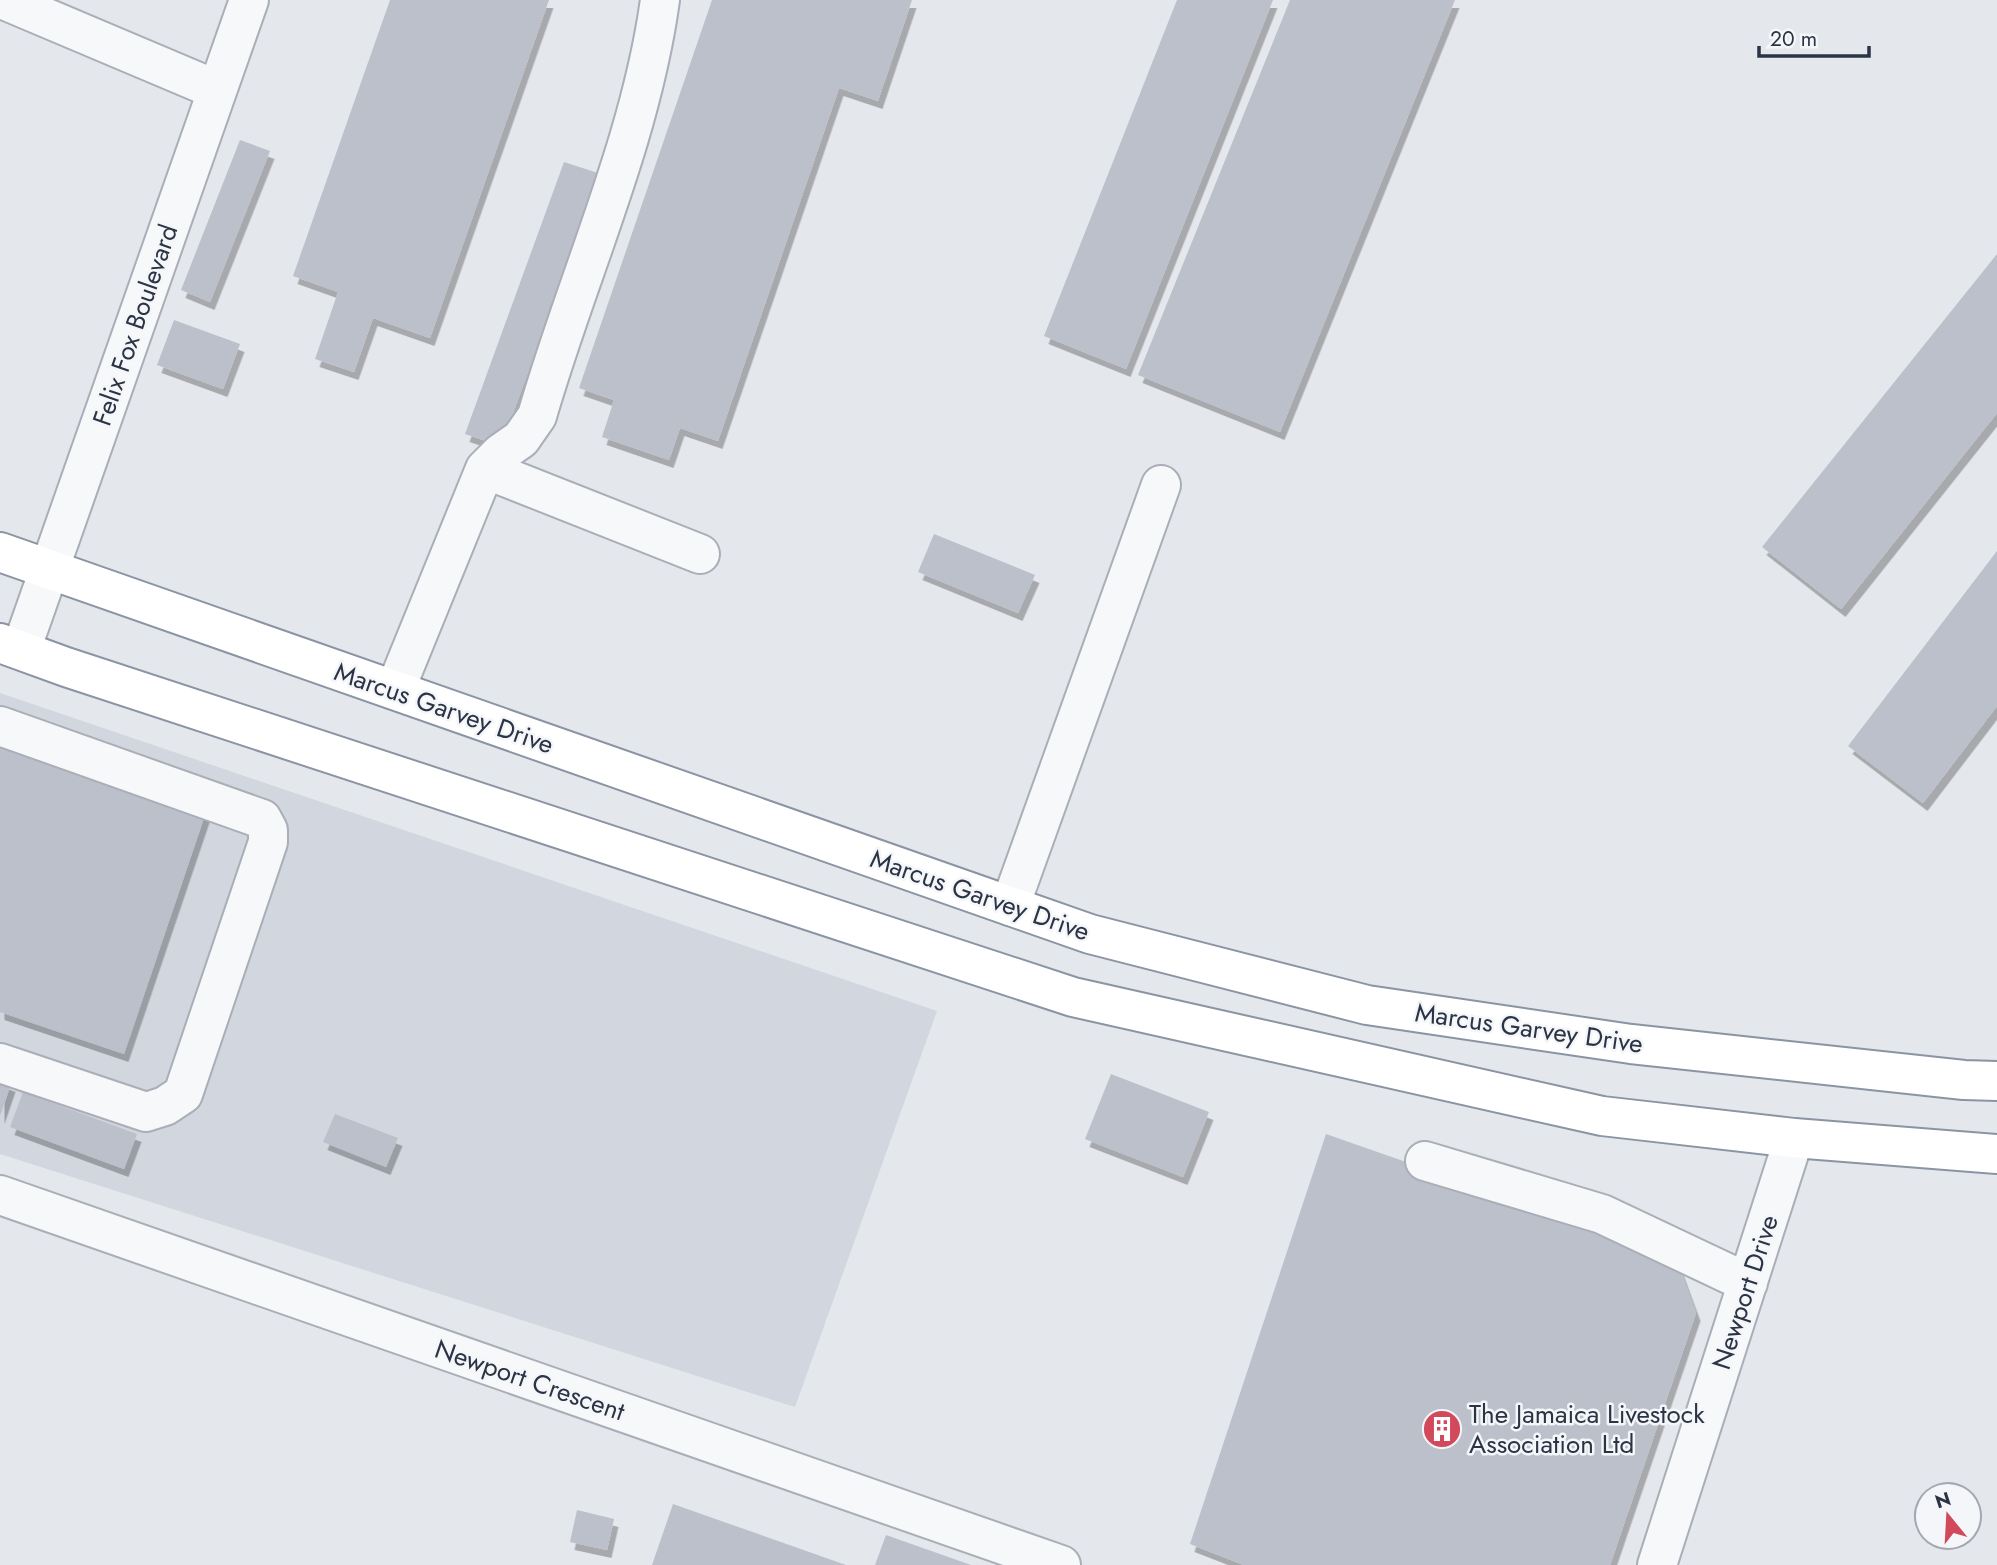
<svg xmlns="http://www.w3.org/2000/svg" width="1997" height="1565" viewBox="0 0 1997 1565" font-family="Jost,sans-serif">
	<defs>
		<filter id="shadow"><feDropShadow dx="4.5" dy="8" stdDeviation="0" flood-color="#0004"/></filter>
	</defs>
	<rect width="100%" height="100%" fill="#e4e7ec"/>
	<path fill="#d2d6de" d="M0,693L937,1011L795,1407L0,1154Z"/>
	<path fill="#bbc0ca" filter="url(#shadow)" d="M390,0H549L430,338L373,318L354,372L315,359L338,292L293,276Z
		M712,0H912L878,101L839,88L718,441L680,428L669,460L602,437L614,400L579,388Z
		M1177,0H1273L1126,369L1044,336Z
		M1290,0H1455L1280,432L1138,375Z
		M240,140L270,151L210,302L181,290Z
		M564,162L601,174L501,446L465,434Z
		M1997,254V413L1841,609L1762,547Z
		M174,320L240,344L223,389L157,365Z
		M934,534L1035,575L1018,613L918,572Z
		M1997,551V706L1923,803L1848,746Z
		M0,739L207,809L124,1054L0,1012Z
		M1111,1074L1209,1112L1183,1177L1085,1139Z
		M0,1080L11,1084L0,1116Z
		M23,1092L137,1134L124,1169L10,1127Z
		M335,1114L398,1138L386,1167L323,1142Z
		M1326,1134L1675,1256L1696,1313L1610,1565H1244L1190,1544Z
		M673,1504L846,1565H652Z
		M577,1510L614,1519L607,1550L570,1542Z
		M886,1535L971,1565H875Z"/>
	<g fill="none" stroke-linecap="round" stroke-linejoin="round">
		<g stroke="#a9aeb7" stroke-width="42">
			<path id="minor" d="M4,0L217,90
				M485,469L700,554
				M21,650L249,0
				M395,690L485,469L501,453L521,439L537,416C577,277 640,144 660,0
				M0,726L262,819L268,830V842L183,1094L165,1106L146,1112L0,1063
				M1010,906L1161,485
				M1425,1161L1602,1214L1748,1283
				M0,1195L1061,1565
				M1657,1565L1794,1138"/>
		</g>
		<g stroke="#8b94a3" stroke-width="42">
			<path id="highway" d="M0,552L1090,934L1367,1005L1631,1044L1964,1080L1997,1081
				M0,643L66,667L1073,997L1602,1116L1794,1138L1997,1154"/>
		</g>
		<use href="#minor" stroke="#f7f8fa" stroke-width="38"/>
		<use href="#highway" stroke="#fff" stroke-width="38"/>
	</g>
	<defs>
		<g id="building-disc" transform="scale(2.0125)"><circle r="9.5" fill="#d1495b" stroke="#f4f6f9"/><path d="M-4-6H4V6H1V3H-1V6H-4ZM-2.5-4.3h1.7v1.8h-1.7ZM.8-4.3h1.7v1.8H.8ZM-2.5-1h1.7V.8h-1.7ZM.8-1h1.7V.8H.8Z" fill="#fff"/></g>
	</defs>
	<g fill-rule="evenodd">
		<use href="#building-disc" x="1442" y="1429"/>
	</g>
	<g text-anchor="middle" stroke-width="5" stroke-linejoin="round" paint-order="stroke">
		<g font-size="26" fill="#2b3445" stroke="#f4f6f9">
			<text transform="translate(135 325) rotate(-71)" y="9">Felix Fox Boulevard</text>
			<text transform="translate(444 708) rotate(19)" y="9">Marcus Garvey Drive</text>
			<text transform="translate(980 895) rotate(19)" y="9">Marcus Garvey Drive</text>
			<text transform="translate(1529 1028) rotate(8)" y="9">Marcus Garvey Drive</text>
			<text transform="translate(1745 1292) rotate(-72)" y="9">Newport Drive</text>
			<text transform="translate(530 1380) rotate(19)" y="9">Newport Crescent</text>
		</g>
		<g font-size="26" fill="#2b3445" stroke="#f4f6f9" text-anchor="start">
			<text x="1469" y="1423">The Jamaica Livestock<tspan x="1469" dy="30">Association Ltd</tspan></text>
		</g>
	</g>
	<g transform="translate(1948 1516) rotate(342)"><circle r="33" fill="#f4f6f9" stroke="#a4a8b1" stroke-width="2"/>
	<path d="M0-5L12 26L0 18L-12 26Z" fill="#d1495b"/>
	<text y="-10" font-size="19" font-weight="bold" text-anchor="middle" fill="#2b3445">N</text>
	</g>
	<path d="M1759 46v10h110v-10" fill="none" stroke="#2b3445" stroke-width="3.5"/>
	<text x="1770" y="46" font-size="21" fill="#2b3445" stroke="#f4f6f9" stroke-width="5" paint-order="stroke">20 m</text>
</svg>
